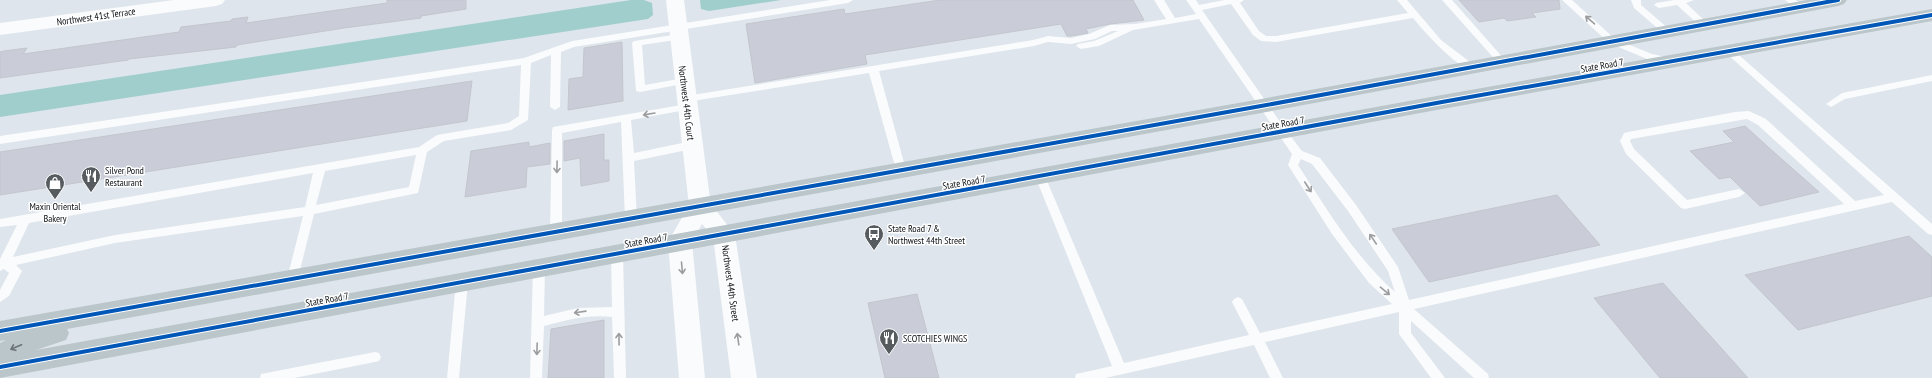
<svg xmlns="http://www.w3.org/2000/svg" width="1932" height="378" viewBox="0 0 1932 378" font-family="'PT Sans Narrow',sans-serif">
	<rect width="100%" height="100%" fill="#dee5ec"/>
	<path fill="#a0cecc" d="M631,0H644L652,3L653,15L648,19L0,117V95Z
		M700,0H781L709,11L701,9Z"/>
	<path fill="#caccd8" stroke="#c3c6cc" d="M387,0H466V9L421,16V18L344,28L237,45L236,47L129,59L128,60L0,78V52L4,51L27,48L23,54L179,32L181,27L231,21L232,19L248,17L246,23L387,3Z
		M940,0H1133L1144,20L1110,24L1086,29L1088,33L1071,36H1067L1061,24L865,55L867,64L755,83L746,24L844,9L845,14Z
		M1459,0H1559L1560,9L1532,13L1536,17L1507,21L1504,18L1479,22Z
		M622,42L623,101L568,110L569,79L583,77L584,48Z
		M472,81L467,121L0,195V152Z
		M1745,126L1767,146L1819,192L1760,206L1730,177L1719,179L1690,151L1734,142L1723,131Z
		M604,134V160H609V181L581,186L580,158L564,161V141Z
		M529,142V147L550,143V164L527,167L526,187L465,197L471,151Z
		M1557,195L1600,245L1429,282L1392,229Z
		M1909,236L1932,257V296L1798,330L1745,275Z
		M1663,283L1748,378H1660L1594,298Z
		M917,294L939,378H885L868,303Z
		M604,320V378H548L551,329Z"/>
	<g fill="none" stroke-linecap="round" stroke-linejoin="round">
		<path fill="#fafbfc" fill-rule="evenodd" d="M830,0H853L848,3L574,47L561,52L560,107L555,110L550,107L551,55L531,63L528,120L511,130L444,141L427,152L418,193L314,214L297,282H289L287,279L303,216L115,243L16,265L22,271L9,296L0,302V290L9,273L4,269L0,271V259L17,225L0,227V219L419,147L437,135L508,123L519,116L521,65L0,144V136L524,58L572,41ZM416,155L409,187L316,205L325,171ZM313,173L305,207L115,235L13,257L29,223Z
			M1154,0H1164L1175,18L1196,14L1186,0H1196L1199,5L1224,0H1244L1240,3L1259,31L1266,36H1276L1408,13L1397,0H1407L1441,40L1474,65L1476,67L1474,69C1460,73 1422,29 1413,18L1276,42L1261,41L1253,35L1231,4L1202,10L1285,129L1302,151L1320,158L1356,205L1398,267L1409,300L1844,204L1758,125L1747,119L1631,139L1630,141L1634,149L1687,200L1739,189L1745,193L1739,197L1685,209L1681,208L1626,154L1620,141L1624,133L1628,132L1735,112L1749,111L1766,119L1855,201L1884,195L1726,53L1724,51L1726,49H1732L1932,224V235L1928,234L1892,202L1414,309L1488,374L1489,378H1474L1411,321V333L1445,378H1431L1399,334V312L1265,342L1283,378H1270L1254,345L1105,378H1075L1076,374L1081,373L1112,366L1035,176L1040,172L1045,176L1124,363L1249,335L1232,302L1234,299L1238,297L1242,299L1260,333L1392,304L1369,283L1332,234L1288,165L1292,154L1199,19L1133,30L1099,46L1081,49L1076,46L1078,44L1094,41L1118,31H1112L1095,39L1071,44L1048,42L1034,46L879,71L906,170L901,174L896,170L869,73L686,102L681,99L686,96L1033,40L1048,36L1071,38L1089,34L1110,25L1135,24L1166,19ZM1301,159L1312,164L1348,211L1388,271L1395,292C1355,257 1327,209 1298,165Z
			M1442,0H1452L1505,60L1507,62L1505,64H1499Z
			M1562,0H1572L1615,39L1652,54L1671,58L1673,60L1668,63L1647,59L1609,43Z
			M1631,0H1641V5L1669,29L1671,31L1669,33H1663L1634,8Z
			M1674,0H1694L1686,3L1706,22L1708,24L1706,26H1700L1677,5L1659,8L1654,5L1656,3Z
			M1785,0H1796L1804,7L1802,9H1796Z
			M679,34L682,35L684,37L682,39L642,45L645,85L684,78L689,81L688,83L640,92L636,91L632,43L634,41Z
			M1932,75V81L1845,99L1831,107L1826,104L1842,93Z
			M687,104L692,107L691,109L631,120L634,153L692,141L697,145L692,149L634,161L637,219L635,222H627L625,219L621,122L562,133V232L560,235H552L550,232L552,130L553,127Z
			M617,250L621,251L623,254L626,378H614L612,317C589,314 566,320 544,326L542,378H530L533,268L535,265H543L545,268L544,316L578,308L612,307L611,254L613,251Z
			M462,277L466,279L468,282L459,378H447L456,282L458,279Z
			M375,352L379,353L381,357L379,361L375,362L294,378H260L261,374L266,373Z"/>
		<path fill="#fafbfc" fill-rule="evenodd" d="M174,0H225L222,4L216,6L0,35V23Z
			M666,0H684L711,206L708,212L700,214L692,212L689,206Z"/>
		<path fill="#fafbfc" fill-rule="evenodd" d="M700,198L708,200L735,235L757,378H731L713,237L702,224L692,242L705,378H679L668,242L692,200Z"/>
		<path fill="#bbc6ca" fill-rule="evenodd" d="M1807,0H1847L1844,4L1838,6L1261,113L67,329L69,333L66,340L36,350L1442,95L1932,9V21L1442,109L0,378V343L6,340L0,341V321L1261,99Z"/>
		<g stroke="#fff" stroke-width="6">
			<path id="cycleway" d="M0,331L1261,106L1838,0
				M0,367L1442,102L1932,15"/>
		</g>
		<use href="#cycleway" stroke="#0057b8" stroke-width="4"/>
	</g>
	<defs><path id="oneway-shaft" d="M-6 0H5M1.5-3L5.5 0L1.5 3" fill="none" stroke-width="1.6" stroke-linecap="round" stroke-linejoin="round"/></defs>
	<g stroke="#9b9d9f">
		<use href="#oneway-shaft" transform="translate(1590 20) rotate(-139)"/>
		<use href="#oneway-shaft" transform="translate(649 114) rotate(170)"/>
		<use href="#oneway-shaft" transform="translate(557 167) rotate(91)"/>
		<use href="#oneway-shaft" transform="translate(1308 187) rotate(57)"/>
		<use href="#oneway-shaft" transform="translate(1373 239) rotate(-124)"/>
		<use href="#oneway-shaft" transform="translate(682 268) rotate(85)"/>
		<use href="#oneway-shaft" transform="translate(1385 291) rotate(40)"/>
		<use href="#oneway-shaft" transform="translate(580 312) rotate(172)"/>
		<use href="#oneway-shaft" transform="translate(619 339) rotate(-91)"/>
		<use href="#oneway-shaft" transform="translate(738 339) rotate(-98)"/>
		<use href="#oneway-shaft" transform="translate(537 349) rotate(92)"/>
	</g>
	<use stroke="#6c7478" href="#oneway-shaft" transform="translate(16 347) rotate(157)"/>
	<defs>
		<g id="restaurant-pin" transform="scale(1)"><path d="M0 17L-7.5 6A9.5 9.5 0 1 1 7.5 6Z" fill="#565b60" stroke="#fff"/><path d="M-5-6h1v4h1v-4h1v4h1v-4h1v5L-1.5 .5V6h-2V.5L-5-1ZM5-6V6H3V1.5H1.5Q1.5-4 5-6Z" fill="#fff"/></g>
		<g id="shop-pin" transform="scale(1)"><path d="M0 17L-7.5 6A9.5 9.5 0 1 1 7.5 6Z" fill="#565b60" stroke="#fff"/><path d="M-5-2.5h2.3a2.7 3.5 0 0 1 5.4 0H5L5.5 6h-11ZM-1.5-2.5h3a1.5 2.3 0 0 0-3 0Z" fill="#fff"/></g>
		<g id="bus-pin" transform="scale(1)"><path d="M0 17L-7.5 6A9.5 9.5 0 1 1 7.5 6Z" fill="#565b60" stroke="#fff"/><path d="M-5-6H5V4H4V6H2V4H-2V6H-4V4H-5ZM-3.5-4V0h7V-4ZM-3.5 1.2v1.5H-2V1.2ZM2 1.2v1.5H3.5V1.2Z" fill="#fff"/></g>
	</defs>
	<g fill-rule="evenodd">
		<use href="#restaurant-pin" x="91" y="176"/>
		<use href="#shop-pin" x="55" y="183"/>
		<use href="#bus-pin" x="874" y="234"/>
		<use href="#restaurant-pin" x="889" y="338"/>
	</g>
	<g text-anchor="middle" stroke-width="3" stroke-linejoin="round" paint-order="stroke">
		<g font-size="10" fill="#0c1014" stroke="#fff">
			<text transform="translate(96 16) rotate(-8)" y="4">Northwest 41st Terrace</text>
			<text transform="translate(1602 65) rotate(-10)" y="4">State Road 7</text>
			<text transform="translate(687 103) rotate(83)" y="4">Northwest 44th Court</text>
			<text transform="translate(1283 123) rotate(-10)" y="4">State Road 7</text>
			<text transform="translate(964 182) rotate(-10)" y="4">State Road 7</text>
			<text transform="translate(646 240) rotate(-10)" y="4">State Road 7</text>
			<text transform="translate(731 283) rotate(82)" y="4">Northwest 44th Street</text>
			<text transform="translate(327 299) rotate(-10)" y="4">State Road 7</text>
		</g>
		<g font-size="10" fill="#0c1014" stroke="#fff" text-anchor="start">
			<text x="105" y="174">Silver Pond<tspan x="105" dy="12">Restaurant</tspan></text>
			<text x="55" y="210" text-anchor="middle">Maxin Oriental<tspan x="55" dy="12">Bakery</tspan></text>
			<text x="888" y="232">State Road 7 &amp;<tspan x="888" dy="12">Northwest 44th Street</tspan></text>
			<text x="903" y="342">SCOTCHIES WINGS</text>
		</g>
	</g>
</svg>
